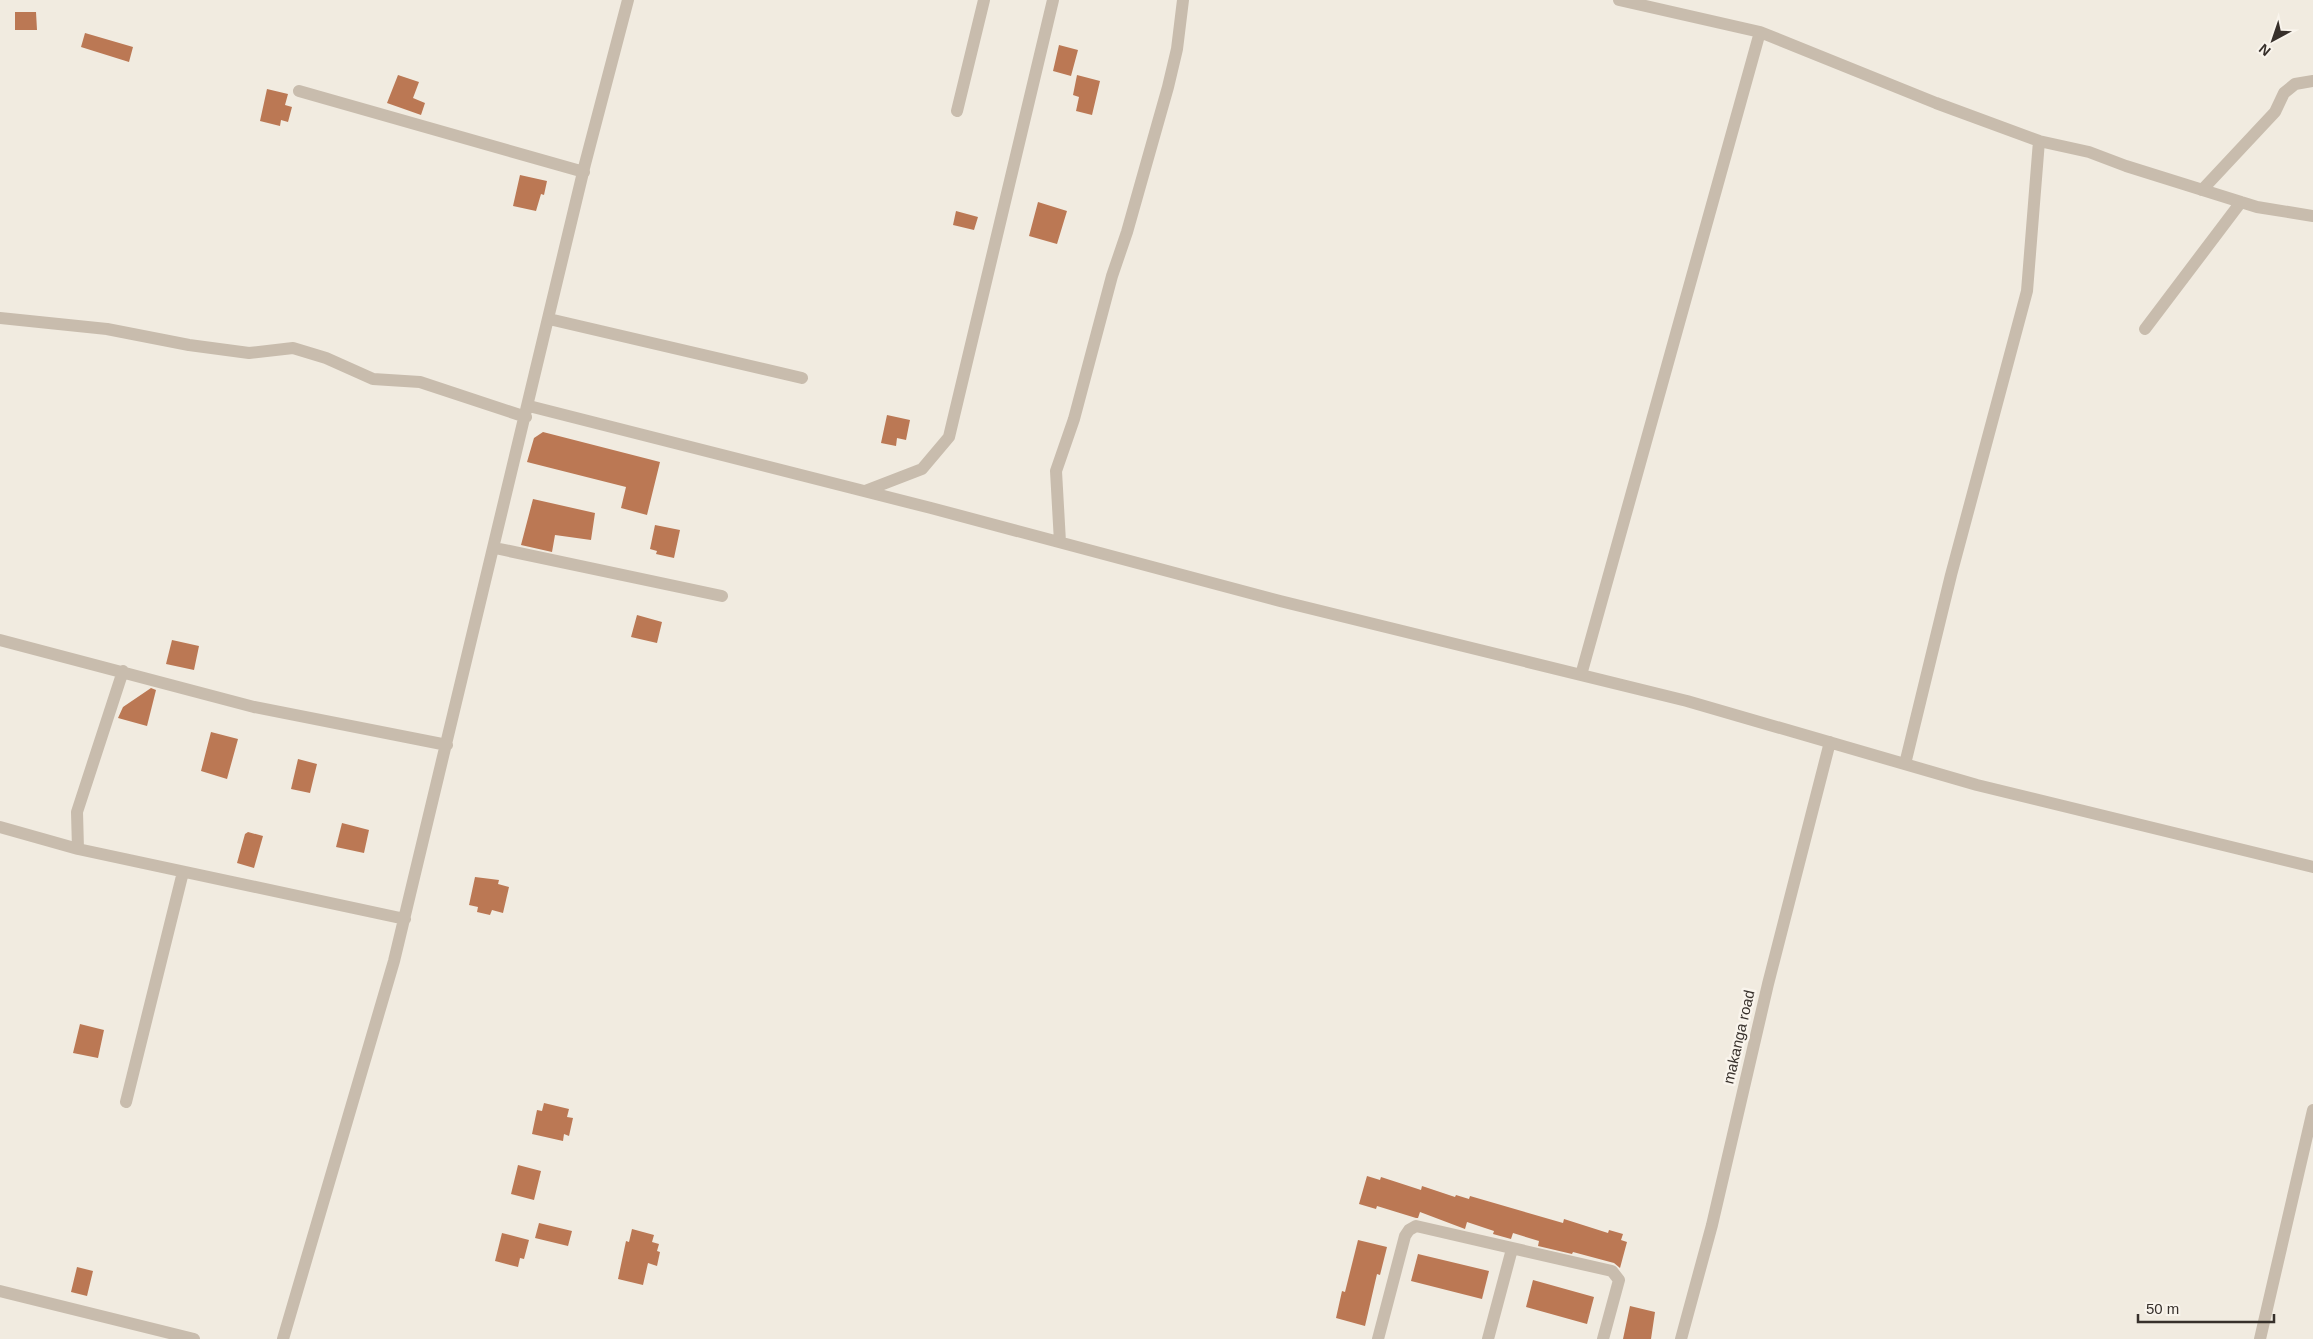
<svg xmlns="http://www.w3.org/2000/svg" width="2313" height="1339" viewBox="0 0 2313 1339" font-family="Arial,sans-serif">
	<rect width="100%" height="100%" fill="#f1ebe0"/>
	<path fill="#bb7854" d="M15,12H36L37,30H15Z
		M85,33L133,47L129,62L81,47Z
		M1059,45L1078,50L1071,76L1053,71Z
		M398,75L419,82L413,98L425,103L421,115L387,103Z
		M1077,75L1100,81L1092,115L1076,111L1079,97L1073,95Z
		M267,89L288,94L285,105L292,107L288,122L281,120L280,126L260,121Z
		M520,175L547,181L544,195L541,194L536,211L513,206Z
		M1038,202L1067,211L1057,244L1029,236Z
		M956,211L978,217L974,230L953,225Z
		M887,415L910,420L906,440L897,438L896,446L881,443Z
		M543,432L660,462L647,515L621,508L626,487L527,462L534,438Z
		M533,499L595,513L591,540L555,535L552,552L521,545Z
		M655,525L680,530L674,558L656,554L657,551L650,549Z
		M637,615L662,622L657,643L631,637Z
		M172,640L199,646L194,670L166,664Z
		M151,688L156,690L147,726L118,718L123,707Z
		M211,732L238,739L227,779L201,771Z
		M298,759L317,764L310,793L291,789Z
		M342,823L369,830L364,853L336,847Z
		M248,832L263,836L254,868L237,863L245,834Z
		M475,877L499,880L498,884L509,887L503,913L492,910L490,915L477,912L478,907L469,905Z
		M80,1024L104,1030L98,1058L73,1053Z
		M544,1103L569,1109L567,1117L573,1118L569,1136L564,1134L563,1141L532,1134L537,1110L542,1111Z
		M518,1165L541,1171L534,1200L511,1194Z
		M1367,1176L1380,1180L1381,1177L1421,1190L1422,1186L1455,1197L1456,1195L1469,1199L1470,1196L1563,1223L1564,1219L1608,1233L1609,1230L1623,1234L1621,1240L1627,1242L1620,1268L1614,1263L1573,1252L1572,1254L1538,1246L1539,1241L1513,1233L1511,1239L1493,1234L1494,1231L1467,1222L1465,1229L1420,1212L1418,1218H1416L1377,1206L1376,1209L1359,1204Z
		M539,1223L572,1231L568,1246L535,1238Z
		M632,1229L654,1235L652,1242L659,1244L657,1251L660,1252L657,1266L648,1263L643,1285L618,1279L626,1241L629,1242Z
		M502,1233L529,1240L524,1259L520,1258L518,1267L495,1261Z
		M1358,1240L1387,1247L1380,1275L1377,1274L1365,1326L1336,1318L1342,1291L1345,1292Z
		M1418,1254L1489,1271L1482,1299L1411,1281Z
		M77,1267L93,1271L87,1296L71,1292Z
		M1533,1280L1594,1297L1587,1324L1526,1307Z
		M1630,1306L1655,1312L1651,1339H1623Z"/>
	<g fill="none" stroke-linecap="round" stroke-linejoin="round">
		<path stroke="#c8bcad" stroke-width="12" d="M1619,0L1760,32L1936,103L2039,141L2089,152L2126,166L2257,207L2313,216
			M299,91L584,172
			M957,111L984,0
			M2202,190L2275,112L2284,93L2295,84L2313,81
			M0,318L107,329L189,345L249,353L293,348L326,358L373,379L420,382L526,417
			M549,319L802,378
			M2145,329L2241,202
			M529,406L931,508L1280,601L1687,701L1977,785L2313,867
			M865,491L922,469L949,437L1053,0
			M1060,542L1056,471L1074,419L1112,276L1127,232L1168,87L1177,49L1183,0
			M495,548L722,596
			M0,640L254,707L447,745
			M1581,675L1760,32
			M1905,764L1951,575L2027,291L2039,141
			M0,827L78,849L405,919
			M78,849L77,812L123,671
			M126,1102L183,872
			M0,1291L194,1339
			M283,1339L394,961L585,164L628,0
			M1378,1339L1405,1236L1409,1230L1416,1226L1612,1271L1619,1280L1603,1339
			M1488,1339L1512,1249
			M1681,1339L1712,1225L1768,984L1830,742
			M2260,1339L2313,1110"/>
	</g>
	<g text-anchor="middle" stroke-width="5" stroke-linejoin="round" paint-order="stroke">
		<g font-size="15" fill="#37302b" stroke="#f9f4ec">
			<text transform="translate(1739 1037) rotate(-77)" y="5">makanga road</text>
		</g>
	</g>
	<g transform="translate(2273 40) rotate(220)" stroke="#f9f4ec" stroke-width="4" paint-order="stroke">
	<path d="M0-4L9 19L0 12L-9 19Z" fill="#37302b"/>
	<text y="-8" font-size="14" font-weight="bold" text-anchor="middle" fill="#37302b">N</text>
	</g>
	<path d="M2138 1314v8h136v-8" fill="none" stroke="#37302b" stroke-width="2.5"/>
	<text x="2146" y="1314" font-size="15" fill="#37302b" stroke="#f9f4ec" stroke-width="4" paint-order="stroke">50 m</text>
</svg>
